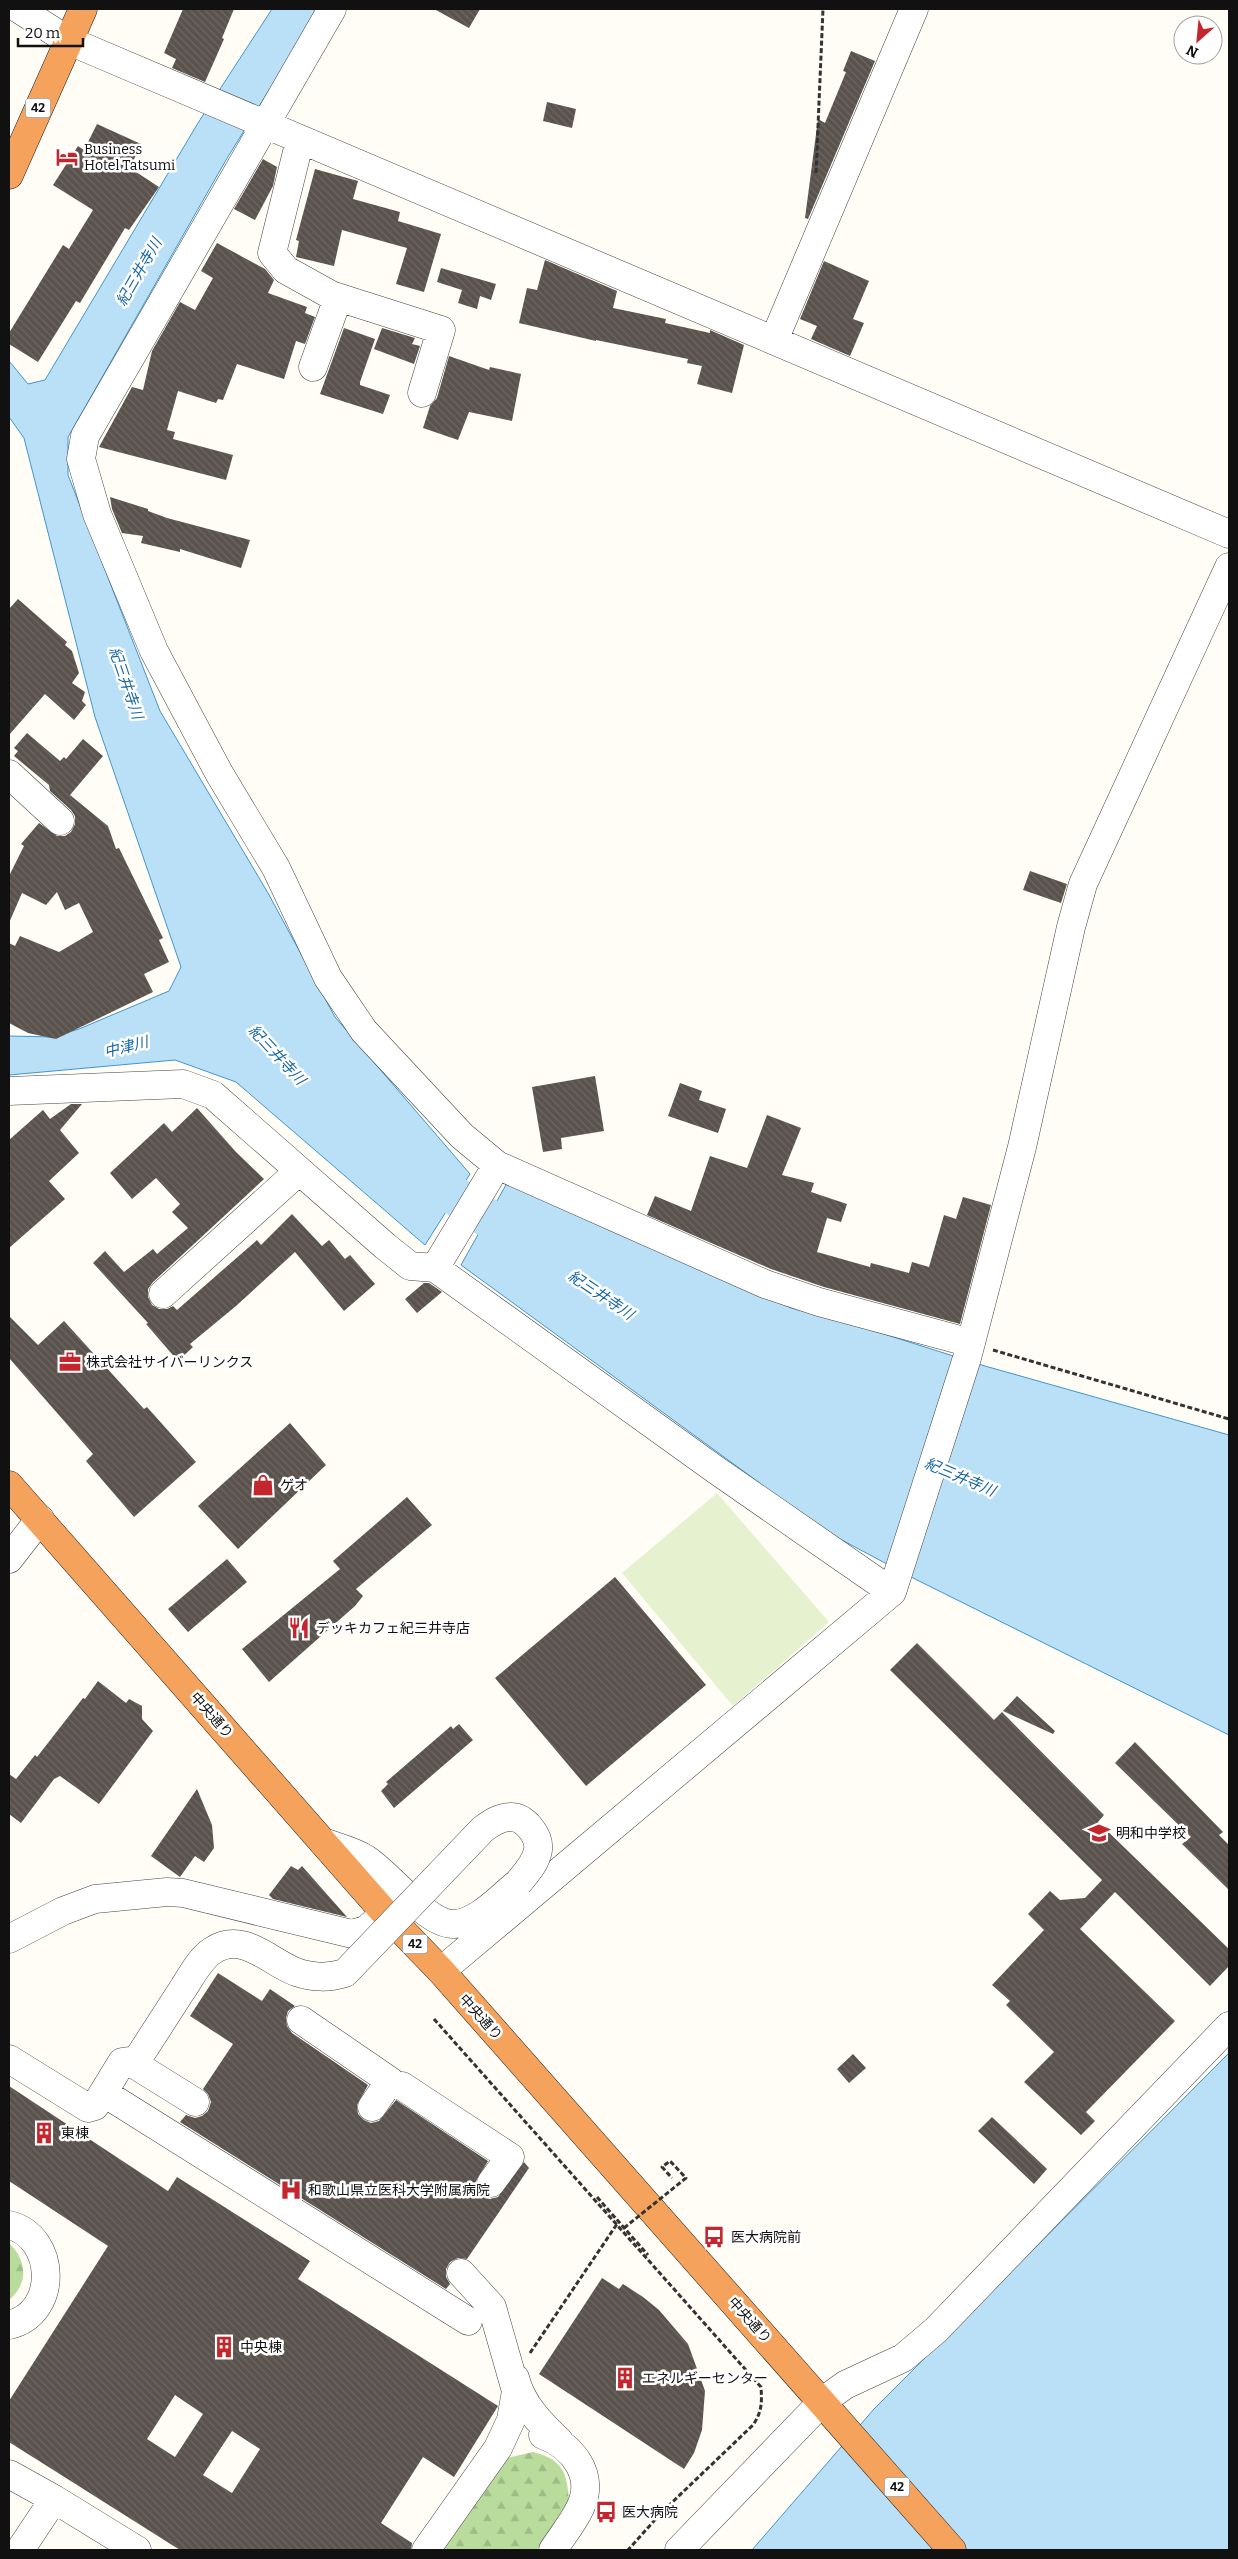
<svg xmlns="http://www.w3.org/2000/svg" width="1238" height="2559" viewBox="0 0 1238 2559" font-family="Bitter,'Noto Sans JP',serif">
	<defs>
		<pattern id="forest-firs" width="22" height="20" patternUnits="userSpaceOnUse" patternTransform="scale(1.25)"><rect width="22" height="20" fill="#b9dc9c"/><path d="M5 1l3.5 6h-7zM16 11l3.5 6h-7z" fill="#9ebc85"/></pattern>
		<pattern id="building-back-hatch" width="6" height="6" patternUnits="userSpaceOnUse" patternTransform="scale(1.25)"><rect width="6" height="6" fill="#5a524d"/><path d="M-1 5l2 2M0 0l6 6M5-1l2 2" fill="none" stroke="#6d6662"/></pattern>
	</defs>
	<rect width="100%" height="100%" fill="#fffdf5"/>
	<path fill="url(#forest-firs)" d="M9,2243C27,2261 29,2283 9,2300Z
		M533,2452C562,2459 567,2472 569,2500L537,2550H437L502,2459Z"/>
	<path fill="#e6f2cf" d="M717,1493L829,1622L733,1706L622,1573Z"/>
	<path fill="#b9e0f7" stroke="#3f96cf" d="M272,9H319L226,160L68,437V475L160,711L268,893L335,1017L470,1174L425,1245L236,1082L175,1060L9,1075V1036L53,1037L79,1029L169,991L181,967L95,717L24,438L9,417V361L28,384L45,380L198,123Z
		M507,1183L609,1230L791,1308L849,1323L985,1366L1229,1435V1735L915,1579L810,1523L761,1484L461,1265Z
		M1229,2053V2550H752L874,2409Z"/>
	<g fill="none" stroke-linecap="round" stroke-linejoin="round">
		<path stroke="#b9e0f7" stroke-width="39" d="M411,1166L532,1248"/>
	</g>
	<path fill="url(#building-back-hatch)" fill-rule="evenodd" d="M183,9H234L222,38L224,39L205,82L172,68L176,59L164,53Z
		M434,9H480L469,28Z
		M851,51L875,61L808,219L805,218L818,119L825,123L846,72L843,71Z
		M547,102L576,109L572,128L543,121Z
		M97,124L141,144L130,168L159,187L129,230L125,228L80,303L76,301L38,362L9,344V333L63,245L69,249L93,210L53,185L78,146L84,150Z
		M263,159L277,167L273,186L255,220L234,209Z
		M315,169L358,181L353,199L400,212L398,221L441,234L424,292L396,284L407,248L342,230L334,266L296,257L299,241L296,240Z
		M217,243L265,269L274,280L268,293L307,307L305,313L315,317L305,344L296,341L284,379L237,364L223,400L218,399L216,403L178,391L167,430L175,432L173,439L233,455L226,480L99,447L132,387L143,390L152,351L180,302L195,310L213,278L201,271Z
		M545,260L617,291L613,308L666,319L665,323L710,333V330L744,345L732,393L697,384L702,366L687,363L688,359L596,340V341L519,323L527,288L537,290Z
		M824,261L869,281L853,319L864,323L850,356L811,339L817,326L800,319Z
		M441,268L496,284L491,300L480,296L477,309L458,303L462,290L437,282Z
		M344,328L375,339L360,382V385L390,395L383,414L320,394Z
		M382,328L415,338L412,344L420,346L414,364L374,349Z
		M449,356L489,370L490,367L521,374L512,421L469,412L458,440L423,428L430,406L437,398Z
		M110,497L148,509V511L167,518L250,540L241,568L180,549V552L141,543L143,536L122,533L112,509Z
		M18,599L67,642L65,645L72,651L79,673L72,683L85,692L82,701L86,705L74,720L45,694L9,735V609Z
		M27,733L60,761L64,757L66,759L83,739L103,756L70,795L108,826L116,849L119,848L163,938L159,940L169,962L144,974L153,992L56,1039L28,1033L9,1023V943L15,946L20,936L59,952L93,932L79,903L65,910L57,892L46,905L22,893L9,923V876L24,846L21,844L39,823L57,836H65L71,832L75,824V816L71,810L50,791L49,785L14,756L18,751L14,748Z
		M1030,871L1067,884L1061,903L1023,890Z
		M595,1076L604,1131L561,1138L562,1149L543,1152L532,1087Z
		M680,1083L702,1091L699,1100L726,1109L718,1133L668,1116Z
		M71,1104H82L60,1130L79,1153L49,1181L65,1199L9,1248V1140L43,1110L50,1119Z
		M197,1108L236,1152L264,1179L153,1282L148,1289V1297L152,1305L159,1309H167L173,1306L177,1310L257,1240L261,1245L292,1214L322,1246L329,1240L345,1259L350,1255L375,1284L344,1311L295,1252L236,1306L190,1344L193,1347L178,1361L146,1324L148,1323L93,1263L105,1251L124,1272L153,1249L157,1254L188,1228L172,1212L180,1204L156,1178L132,1199L110,1173L164,1123L172,1132Z
		M767,1115L801,1128L782,1175L814,1183L811,1192L847,1204L841,1222L827,1218L817,1252L870,1267L871,1263L909,1273L912,1262L929,1267L944,1215L956,1219L963,1197L991,1205L960,1324L824,1287L771,1269L647,1215L655,1196L691,1211L710,1156L747,1168Z
		M424,1283H429L442,1292L417,1313L405,1299Z
		M9,1316L38,1345L64,1321L144,1409L147,1407L196,1462L134,1517L86,1461L93,1454L9,1358Z
		M290,1423L326,1465L238,1549L198,1506Z
		M407,1497L432,1525L356,1589L363,1596L355,1606L269,1682L242,1649L340,1569L333,1561Z
		M227,1559L247,1582L188,1632L168,1609Z
		M615,1577L706,1685L586,1786L495,1678Z
		M917,1643L994,1720L1002,1712L1104,1815L1098,1822L1229,1949V1966L1210,1986L1115,1892L1080,1929L1175,2021L1086,2112L1095,2121L1081,2135L1024,2082L1054,2052L1006,2005L1010,2001L992,1985L1044,1930L1028,1914L1050,1891L1060,1900L1085,1898L1102,1880L890,1670Z
		M98,1681L126,1703L129,1699L142,1706V1719L153,1731L99,1804L60,1776L54,1779L21,1823L9,1814V1774L16,1779L35,1755L37,1757L83,1698L85,1699Z
		M1017,1696L1055,1731L1053,1734L1003,1711Z
		M459,1724L473,1740L394,1808L381,1791L388,1784L386,1782L451,1726L453,1729Z
		M1135,1742L1223,1832L1219,1835L1229,1845V1890L1182,1844L1191,1837L1115,1763Z
		M197,1789L212,1825L214,1848L204,1862L195,1856L180,1877L151,1856Z
		M291,1866L298,1870L302,1866L347,1917L273,1899L269,1895Z
		M218,1973L262,2001L270,1989L295,2006L288,2011L286,2018L287,2026L292,2033L368,2085L357,2105L358,2114L364,2120L371,2123L379,2121L396,2100L488,2161L476,2181L477,2190L482,2196L490,2199L498,2197L524,2162L529,2168L467,2259L458,2258L450,2262L446,2269V2277L450,2284L446,2289L180,2122L186,2115L195,2118L202,2116L208,2111L211,2102L208,2094L203,2089L233,2044L190,2016Z
		M853,2054L866,2068L849,2083L837,2069Z
		M9,2086L168,2191L177,2177L310,2261L298,2279L498,2406L454,2477L423,2457L381,2523L412,2543L411,2550H180L9,2442V2401L108,2246L9,2181ZM175,2395L203,2414L175,2457L147,2439ZM232,2431L260,2449L232,2493L203,2475Z
		M992,2117L1047,2169L1034,2184L978,2131Z
		M602,2278L619,2289L623,2284L643,2297L659,2310L688,2344L705,2391L702,2430L694,2453L684,2469L539,2374Z"/>
	<g fill="none" stroke-linecap="round" stroke-linejoin="round">
		<g stroke="#444" stroke-width="29">
			<path id="minor" d="M19,9L67,40L1229,534
				M332,9L85,436L81,459L97,514L154,651L219,773L276,868L328,978L364,1031L462,1136L497,1165L765,1284L819,1302L971,1343
				M300,140L272,253L286,270L331,295L441,330L422,393
				M774,340L914,9
				M313,367L338,298
				M9,774L60,821
				M9,1091L183,1084L213,1095L385,1246L410,1266L435,1268L716,1470L892,1592
				M435,1268L497,1165
				M163,1294L299,1171
				M9,1559L40,1519
				M323,1842C337,1847 354,1851 366,1859C390,1874 427,1925 454,1924C478,1923 500,1897 518,1883
				M9,1939L63,1911L95,1899L167,1892L183,1893L352,1934L366,1930L385,1913
				M441,1971L892,1592L967,1358L1022,1147L1071,927L1083,884L1229,567
				M301,2020L390,2081L372,2107
				M9,2059L88,2108L95,2106L122,2062L129,2061L195,2102
				M135,2063L184,1987
				M402,2086L510,2157L491,2183
				M104,2093L468,2321
				M9,2225C56,2236 60,2313 9,2325
				M515,2378C522,2405 540,2423 559,2441
				M543,2435C573,2446 596,2476 580,2508C573,2523 562,2536 553,2550
				M9,2474L54,2499
				M20,2550L54,2499L137,2550
				M426,2550L498,2448L511,2420L516,2391L492,2307L461,2273
				M679,2550L823,2401L845,2385L903,2358L936,2330L1229,2026"/>
		</g>
		<g stroke="#222" stroke-width="29">
			<path id="highway" d="M9,175L83,9
				M9,1485L385,1913L441,1971L952,2550"/>
		</g>
		<path stroke="#333" stroke-width="3" stroke-dasharray="5 2.5" stroke-linecap="butt" d="M816,173L823,9
			M993,1350L1229,1419
			M434,2019L761,2387C762,2402 762,2412 753,2425L662,2512L628,2550
			M597,2197L648,2255
			M530,2353L617,2224"/>
		<use href="#minor" stroke="#fff" stroke-width="28"/>
		<use href="#highway" stroke="#f5a25d" stroke-width="28"/>
		<g stroke="#444" stroke-width="29" stroke-linecap="butt">
			<path id="minor-bridge" d="M184,1987C192,1975 200,1959 212,1951C243,1930 269,1962 296,1972C314,1978 328,1978 345,1973L483,1829C491,1823 500,1817 511,1817C525,1817 540,1836 538,1850C536,1863 526,1873 518,1883"/>
		</g>
		<path stroke="#333" stroke-width="3" stroke-dasharray="5 2.5" stroke-linecap="butt" d="M624,2228L686,2178L670,2161L662,2167L672,2178"/>
		<use href="#minor-bridge" stroke="#fff" stroke-width="28"/>
	</g>
	<defs>
		<g id="hotel-bare" transform="scale(1.725)"><path d="M-6-4.5h1.5V1H6V5H4.5V3h-9V5H-6ZM-4 0a1.8 1.8 0 1 1 3.6 0ZM.5 0V-2.5h3Q6-2.5 6 0Z" fill="#c4262e" stroke="#fff" stroke-width="2.5" paint-order="stroke"/></g>
		<g id="office-bare" transform="scale(1.725)"><path d="M-6-3h4V-5.5h4V-3h4V5H-6ZM-1-4.5V-3h2v-1.5ZM-6 0V1H6V0Z" fill="#c4262e" stroke="#fff" stroke-width="2.5" paint-order="stroke"/></g>
		<g id="shop-bare" transform="scale(1.725)"><path d="M-5-2.5h2.3a2.7 3.5 0 0 1 5.4 0H5L5.5 6h-11ZM-1.5-2.5h3a1.5 2.3 0 0 0-3 0Z" fill="#c4262e" stroke="#fff" stroke-width="2.5" paint-order="stroke"/></g>
		<g id="restaurant-bare" transform="scale(1.725)"><path d="M-5-6h1v4h1v-4h1v4h1v-4h1v5L-1.5 .5V6h-2V.5L-5-1ZM5-6V6H3V1.5H1.5Q1.5-4 5-6Z" fill="#c4262e" stroke="#fff" stroke-width="2.5" paint-order="stroke"/></g>
		<g id="school-bare" transform="scale(1.725)"><path d="M0-5L7-2L0 1L-7-2ZM-4 1L0 2.5L4 1V4Q0 6-4 4Z" fill="#c4262e" stroke="#fff" stroke-width="2.5" paint-order="stroke"/></g>
		<g id="building-bare" transform="scale(1.725)"><path d="M-4-6H4V6H1V3H-1V6H-4ZM-2.5-4.3h1.7v1.8h-1.7ZM.8-4.3h1.7v1.8H.8ZM-2.5-1h1.7V.8h-1.7ZM.8-1h1.7V.8H.8Z" fill="#c4262e" stroke="#fff" stroke-width="2.5" paint-order="stroke"/></g>
		<g id="hospital-bare" transform="scale(1.725)"><path d="M-5-5h3v3.5h4V-5h3V5h-3V1.5h-4V5h-3Z" fill="#c4262e" stroke="#fff" stroke-width="2.5" paint-order="stroke"/></g>
		<g id="bus-bare" transform="scale(1.725)"><path d="M-5-6H5V4H4V6H2V4H-2V6H-4V4H-5ZM-3.5-4V0h7V-4ZM-3.5 1.2v1.5H-2V1.2ZM2 1.2v1.5H3.5V1.2Z" fill="#c4262e" stroke="#fff" stroke-width="2.5" paint-order="stroke"/></g>
	</defs>
	<g fill-rule="evenodd">
		<use href="#hotel-bare" x="67" y="157"/>
		<use href="#office-bare" x="70" y="1362"/>
		<use href="#shop-bare" x="263" y="1485"/>
		<use href="#restaurant-bare" x="299" y="1628"/>
		<use href="#school-bare" x="1099" y="1833"/>
		<use href="#building-bare" x="44" y="2133"/>
		<use href="#hospital-bare" x="291" y="2190"/>
		<use href="#bus-bare" x="714" y="2237"/>
		<use href="#building-bare" x="224" y="2347"/>
		<use href="#building-bare" x="625" y="2378"/>
		<use href="#bus-bare" x="606" y="2512"/>
	</g>
	<g text-anchor="middle" stroke-width="5" stroke-linejoin="round" paint-order="stroke">
		<g fill="#fff" stroke="#585858" stroke-width="1">
			<rect x="25.5" y="98.5" width="25" height="19" rx="4"/>
			<rect x="402.5" y="1934.5" width="25" height="19" rx="4"/>
			<rect x="884.5" y="2477.5" width="25" height="19" rx="4"/>
		</g>
		<g font-size="12" font-weight="bold" fill="#111">
			<text x="38" y="112">42</text>
			<text x="415" y="1948">42</text>
			<text x="897" y="2491">42</text>
		</g>
		<g font-size="14" fill="#111" stroke="#fff" text-anchor="start">
			<text x="84" y="154">Business<tspan x="84" dy="16">Hotel Tatsumi</tspan></text>
			<text x="86" y="1367">株式会社サイバーリンクス</text>
			<text x="280" y="1490">ゲオ</text>
			<text x="316" y="1633">デッキカフェ紀三井寺店</text>
			<text x="1116" y="1838">明和中学校</text>
			<text x="61" y="2138">東棟</text>
			<text x="308" y="2195">和歌山県立医科大学附属病院</text>
			<text x="731" y="2242">医大病院前</text>
			<text x="240" y="2352">中央棟</text>
			<text x="642" y="2383">エネルギーセンター</text>
			<text x="622" y="2517">医大病院</text>
		</g>
		<g font-size="14" fill="#111" stroke="#fff">
			<text transform="translate(212 1715) rotate(49)" y="5">中央通り</text>
			<text transform="translate(481 2017) rotate(48)" y="5">中央通り</text>
			<text transform="translate(750 2320) rotate(48)" y="5">中央通り</text>
		</g>
		<g font-size="15" font-style="italic" fill="#1768a6" stroke="#fff">
			<text transform="translate(139 272) rotate(-60)" y="5">紀三井寺川</text>
			<text transform="translate(126 683) rotate(71)" y="5">紀三井寺川</text>
			<text transform="translate(126 1047) rotate(-14)" y="5">中津川</text>
			<text transform="translate(277 1055) rotate(47)" y="5">紀三井寺川</text>
			<text transform="translate(601 1295) rotate(34)" y="5">紀三井寺川</text>
			<text transform="translate(960 1477) rotate(23)" y="5">紀三井寺川</text>
		</g>
	</g>
	<rect width="1238" height="2559" fill="none" stroke="#111111" stroke-width="20"/>
	<g transform="translate(1198 40) rotate(207)"><circle r="24" fill="#ffffff" stroke="#a0a0a0"/>
	<path d="M0-4L9 19L0 12L-9 19Z" fill="#c4262e"/>
	<text y="-8" font-size="14" font-weight="bold" text-anchor="middle" fill="#111111">N</text>
	</g>
	<path d="M18 38v8h65v-8" fill="none" stroke="#111111" stroke-width="2.5"/>
	<text x="25" y="38" font-size="15" fill="#111111" stroke="#ffffff" stroke-width="4" paint-order="stroke">20 m</text>
</svg>
